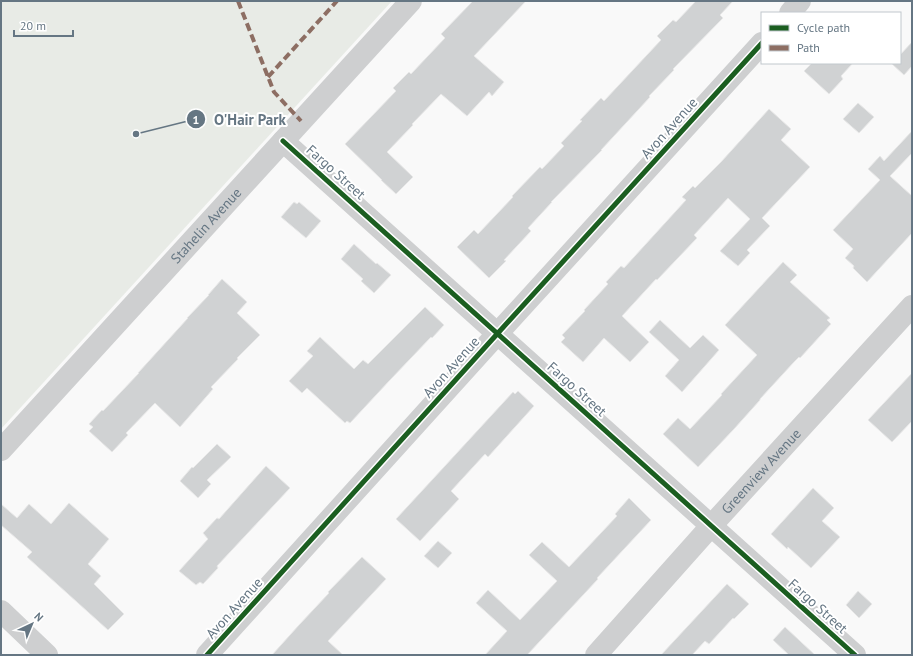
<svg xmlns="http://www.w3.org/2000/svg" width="913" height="656" viewBox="0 0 913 656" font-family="'PT Sans',sans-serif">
	<rect width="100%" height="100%" fill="#f9f9f9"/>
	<path fill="#e8ebe6" d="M1,1H392L1,429Z"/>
	<path fill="#d0d2d3" stroke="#e8e8e8" d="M473,1H526L474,56L504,82L492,96L489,92L467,116L441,94L412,124L413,125L387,152L413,177L396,194L381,180H382L345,144L396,91L393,88L409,72L411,74L445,38L441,34Z
		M696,1H733L720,15L723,18L673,69L674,70L649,96L650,97L601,150H602L551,202H552L528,228L531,231L504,260L506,261L489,278L457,247L474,230L478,234L513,197L512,196L540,167L542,169L564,146L561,143L582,121L580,120L601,98L604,101L661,40L657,36L673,20L676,22Z
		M912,42V66L904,75L892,64V63H900V55Z
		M812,63H853L841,76L843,79L829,94L804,71Z
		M858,103L874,117L859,133L843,119Z
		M769,109L791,129L781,140L810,167L762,218L770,226L747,250L750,253L738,266L720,251L750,219L728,198L694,235L697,238L657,280L656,279L622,316L649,342L630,362L604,338L583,362L561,342L565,338L562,335L585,311L584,310L608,284L606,282L621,266L624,268L686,200L682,197L693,186L695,188L721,162Z
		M912,131V153L890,176L912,196V233L867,282L853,268L854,266L845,258L853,249L833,230L880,180L868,169L880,156L884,161Z
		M294,202L297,204L299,202L321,221L306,238L281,217Z
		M354,244L376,264L377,263L391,275L374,293L361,281L363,279L341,259Z
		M783,262L797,275L790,282L830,318L827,320L831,324L800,358L799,357L794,362L760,399V400L734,429L698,467L663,434L678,418L690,429L722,395L721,394L757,355L725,325Z
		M222,279L247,302L237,313L260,335L237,358L238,359L211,387L213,389L180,427L155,403L126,433L128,435L112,452L89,431L93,427L89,424L102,410L103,411L139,373H138L188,318H187L209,295H208Z
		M425,307L444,325L432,338L431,337L390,380L350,423L347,421L345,423L307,388L302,393L289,381L313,356L307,351L320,337L354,369L363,360L368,364Z
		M660,320L690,348L703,335L719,350L682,392L665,376L679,360L649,332Z
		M912,373V421L892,442L868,420Z
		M518,391L534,406L488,457L485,454L451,491L459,499L420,541L396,519L444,467L513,392L515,394Z
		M217,444L231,457L207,480L211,484L198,498L180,481L192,467L193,468Z
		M266,466L290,488L217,566L218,568L203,584L200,582L196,585L179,571L208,539L203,533L217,518L219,519Z
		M813,488L834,508L822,521L840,537L811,568L788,547L787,549L771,534Z
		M629,498L651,520L597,578L598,579L527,655H485L507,631L476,603L488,590L520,620L557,581L529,555L542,542L569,567L617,516L615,514Z
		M69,503L109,539L88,564L101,576L94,584L124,614L108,630L27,557L32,552L1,525V504L17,518L29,504L51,524Z
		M438,541L452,553L438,568L424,556Z
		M362,557L386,579L328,641L343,655H272L299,625L329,593L328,592Z
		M727,584L749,604L734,619L733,618L709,644L705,641L692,655H661Z
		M858,591L872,604L859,618L846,605Z
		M785,627L815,655H789L773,640Z"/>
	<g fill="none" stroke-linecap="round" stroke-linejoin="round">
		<g stroke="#cecfd0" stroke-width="22">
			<path d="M790,13L800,1"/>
			<path d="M283,141L855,655"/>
			<path id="s1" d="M1,450L411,1"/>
			<path d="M207,655L498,333L762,43"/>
			<path id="s2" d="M596,655L711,526L912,306"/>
		</g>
		<path stroke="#cecfd0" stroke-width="22" d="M1,611L47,655"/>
		<path stroke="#8d6e63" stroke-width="4" stroke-dasharray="8 4" stroke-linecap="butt" d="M238,1L274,92L301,121
			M268,77L337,1"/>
		<g stroke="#fff" stroke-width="8">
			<path id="cycleway" d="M283,141L855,655
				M207,655L498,333L762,43"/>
		</g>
		<use href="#cycleway" stroke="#1b5e20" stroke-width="5"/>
	</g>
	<g text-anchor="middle" stroke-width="4" stroke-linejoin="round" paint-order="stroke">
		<g font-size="14" fill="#657683" stroke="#fff">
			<text transform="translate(669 128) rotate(-48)" y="5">Avon Avenue</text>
			<text transform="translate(336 172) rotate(42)" y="5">Fargo Street</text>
			<text dy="5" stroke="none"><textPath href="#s1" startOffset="304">Stahelin Avenue</textPath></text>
			<text transform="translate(451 367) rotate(-48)" y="5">Avon Avenue</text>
			<text transform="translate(577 389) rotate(42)" y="5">Fargo Street</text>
			<text dy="5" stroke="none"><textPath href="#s2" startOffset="247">Greenview Avenue</textPath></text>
			<text transform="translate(818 606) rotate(42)" y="5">Fargo Street</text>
			<text transform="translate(234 608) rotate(-48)" y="5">Avon Avenue</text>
		</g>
	</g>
	<path fill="none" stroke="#657683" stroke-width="1.5" d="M136 134L196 119"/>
	<g fill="#657683" stroke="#fff" stroke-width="1.5">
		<circle cx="136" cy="134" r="4"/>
		<circle cx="196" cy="119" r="10"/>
	</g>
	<g font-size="12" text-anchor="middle" font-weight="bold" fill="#fff">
		<text x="196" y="124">1</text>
	</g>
	<g font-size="15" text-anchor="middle" font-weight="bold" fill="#657683" stroke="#fff" stroke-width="4" stroke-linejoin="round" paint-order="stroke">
		<text x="250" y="125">O'Hair Park</text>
	</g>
	<rect width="913" height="656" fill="none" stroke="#657683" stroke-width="4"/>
	<rect x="761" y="12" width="140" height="52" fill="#ffffff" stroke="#c1c8cd"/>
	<rect x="769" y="25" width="20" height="6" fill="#1b5e20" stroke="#c1c8cd"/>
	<text x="797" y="32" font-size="12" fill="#657683">Cycle path</text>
	<rect x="769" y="45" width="20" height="6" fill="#8d6e63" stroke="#c1c8cd"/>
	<text x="797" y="52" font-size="12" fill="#657683">Path</text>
	<g transform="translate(32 624) rotate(44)" stroke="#ffffff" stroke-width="3" paint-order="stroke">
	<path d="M0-3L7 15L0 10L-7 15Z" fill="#657683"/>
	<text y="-6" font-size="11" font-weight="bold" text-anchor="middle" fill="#657683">N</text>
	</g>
	<path d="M14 30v6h59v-6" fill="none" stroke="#657683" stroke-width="2"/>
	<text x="20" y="30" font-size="12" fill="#657683" stroke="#ffffff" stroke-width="3" paint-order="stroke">20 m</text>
</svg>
